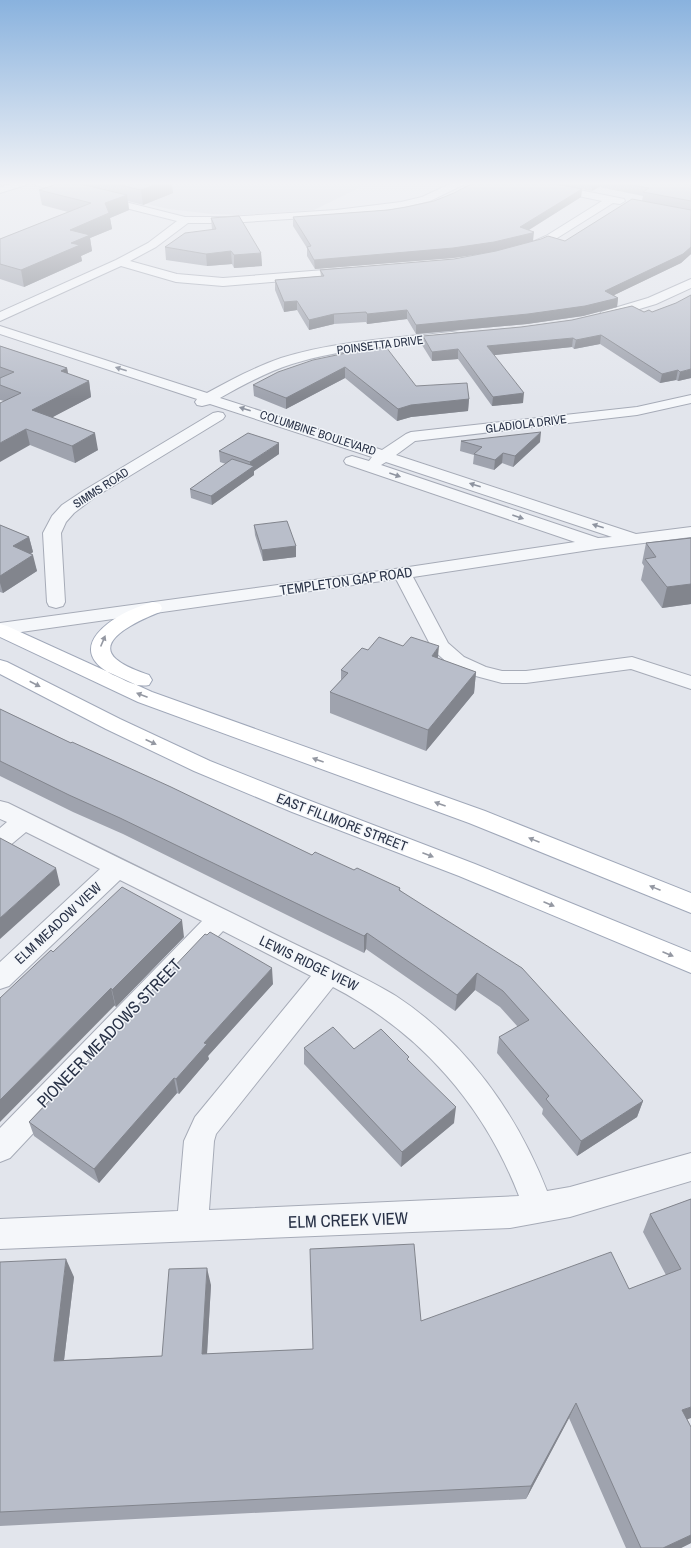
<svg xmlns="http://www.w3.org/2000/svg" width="691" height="1548" viewBox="0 0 691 1548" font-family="'Archivo Narrow',sans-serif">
	<rect width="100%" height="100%" fill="#e2e5ec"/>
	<path fill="#d0d4de" d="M59,183H369L314,210L239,215L212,214L168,209Z"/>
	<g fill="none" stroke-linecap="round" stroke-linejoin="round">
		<g stroke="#a6abb7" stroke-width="2">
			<path id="street" d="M34,183H50L185,217H228L336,210L401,202L422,197L452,183H464L463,185L430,201L401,208L336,216L228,223H188L156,247L130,261L177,274L223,278L350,268L354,269L356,272L354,275L223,286L176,282L121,266L0,321V312L116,260L148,243L177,221L35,185Z
				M526,183H545L624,199L625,201L620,204L613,203L554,240L525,252L521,251L519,249L521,247L546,236L602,201L531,186Z
				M691,279V288L656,304L606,319L601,318L600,315L601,312L648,298Z
				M0,326L207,393C231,380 255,367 281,358C336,341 395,338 452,332L457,333L459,336L457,339L452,340C399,345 343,348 292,364C267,372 243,385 220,398L382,450L406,434L411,432L637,407L691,395V403L637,415L415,441L396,455L636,534L691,527V537L596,549L413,577L448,643L464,657L486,667L502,671H526L632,657L691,676V689L631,669L526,683H502L472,675L450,665L433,650L396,579L0,635V623L402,568L575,542L346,464L344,461L346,458L352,456L369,461L372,457L210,404L202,406L197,405L195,402L197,399L0,334ZM386,462L612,537L598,538L381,465Z
				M218,412L223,413L225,416L223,419L95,497L74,513L66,522L61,533L65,602L63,606L56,608L49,606L47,602L43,533L52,516L62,505L83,491L213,413Z
				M0,801L8,803C84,841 160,878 236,915C266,930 296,945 326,959C349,971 373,982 396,996C466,1042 517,1114 547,1191L570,1187L691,1153V1181L570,1217L510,1228L0,1249V1219L178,1211L184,1141L195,1117L311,976L223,931L10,1158L0,1162V1128L202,921L120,880L9,986L0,989V962L100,869L26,832L8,847L0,850V828L7,822L0,819ZM333,987C420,1032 484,1105 519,1196L209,1210L214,1141L216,1134Z"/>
		</g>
		<g stroke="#a6abb7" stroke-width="2">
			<path id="secondary" d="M13,183H27L26,185L0,193V187Z"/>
		</g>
		<g stroke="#a0a8b9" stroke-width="2">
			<path id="primary" d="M153,602L160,604L162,608L160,612C145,618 93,639 116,659C125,667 138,671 149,675L152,680L149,685C138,687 130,683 120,678C55,651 114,612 153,602Z
				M0,624L7,626L152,692L485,811L691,893V913L469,823L138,702L0,637Z
				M0,660L7,662L120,719L210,761L308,800L475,864L691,952V973L459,876L292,812L194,771L106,729L0,674Z"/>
		</g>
		<use href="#street" fill="#f5f7fa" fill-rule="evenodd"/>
		<use href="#secondary" fill="#fff" fill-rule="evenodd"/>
		<use href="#primary" fill="#fff" fill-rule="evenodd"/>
	</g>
	<path fill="#9fa3ae" d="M81,183H177L172,185L173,193L143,205L128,201L129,210L110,218L112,229L90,238L92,251L81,256L82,261L24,287L0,279V239L68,212L42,205L39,190L82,184Z
		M551,183H691V254L681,263L614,295L618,298L617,307L583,316L527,324L416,334L407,319L367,324L366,322L334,324L309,330L297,310L284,312L275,290V280L321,276L320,270L454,259L565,241L687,210L642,201L643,196L599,187L592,191Z
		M582,189L581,197L529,230L533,241L494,252L453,258L315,269L307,256V248L293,226V217L388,210Z
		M211,218L261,253L262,266L234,268L232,264L207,266L166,260L165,247L212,230Z
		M632,306L691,378L678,381L676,380L660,383L600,344L574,349L572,347L494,355L523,403L492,406L458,359L432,361L422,345L423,336L521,327L572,320Z
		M0,346L67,368L68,374L89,381L91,397L52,417L98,450L75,463L30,445L4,401L0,400Z
		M365,349L416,386L469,399L468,411L411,417L397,421L345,378L286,409L254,396L253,385Z
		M461,441L540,442L513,467L502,463L494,470L473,464L474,455L460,451Z
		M219,451L279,454L254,471V475L212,505L191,498L190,489L226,464L220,462Z
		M0,525L29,537L33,552L31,554L37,571L3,593L0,592Z
		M254,525L296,546V557L263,561L255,535Z
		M691,538V604L662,608L641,580L644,566L642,563L646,543Z
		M403,646L476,672L474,693L426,751L330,713V692L341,680V670L368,650Z
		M0,709L71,743L312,855L400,888V890L643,1101L637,1117L577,1156L542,1114L543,1109L497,1053L499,1037L518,1027L500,1007L475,990L455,1011L366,949L364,953L123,834L73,812L0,776Z
		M184,937L116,1007L53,952Z
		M273,984L208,1056L209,1059L179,1094L177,1093L99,1183L34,1136L29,1122L133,1013V1010Z
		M304,1048L354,1049L409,1061L454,1123L401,1167L304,1064Z
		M691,1199L687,1419L691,1427V1543L681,1548H626L569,1418L526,1499L0,1526V1262L74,1277L64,1360L162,1356L211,1285L207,1354L313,1349L421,1321L629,1289L666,1275L643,1232L650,1214Z"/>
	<path fill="#82858d" d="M159,183H177L172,185L173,193L143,205L141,190Z
		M593,183H599V187L592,191Z
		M582,189L581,197L519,236L520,227Z
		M127,195L129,210L110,218L112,229L90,238L92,251L81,256L82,261L24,287L21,270L70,230L105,203Z
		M534,232L533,241L531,242L494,252L453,258L315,269L314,260Z
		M691,247V254L681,263L604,300L605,291Z
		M231,251L232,264L207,266L206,254Z
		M261,253L262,266L234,268V255Z
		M618,298L617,307L583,316L527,324L416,334V325Z
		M297,301V310L284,312V302Z
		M407,310V319L367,324V314Z
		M334,314V324L309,330V320Z
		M601,335L600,344L574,349L576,340Z
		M573,338L572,347L486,356L487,346Z
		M458,349V359L432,361V352Z
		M345,367V378L286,409V398Z
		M67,368L70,384L61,371Z
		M691,369V378L678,381L680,372Z
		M678,370L676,380L660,383L662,374Z
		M89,381L91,397L36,426L32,410Z
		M524,393L523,403L492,406L493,397Z
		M469,399L468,411L411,417L397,421L398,409L411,405Z
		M26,429L30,445L0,462V443Z
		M541,432L540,442L513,467L515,456Z
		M95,433L98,450L75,463L72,446Z
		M279,443V454L254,471V475L212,505L211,496L250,468V462Z
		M503,453L502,463L494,470L495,460Z
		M29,537L33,552L17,562L13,546Z
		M296,546V557L263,561L262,550Z
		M33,555L37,571L3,593L0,583V576Z
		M691,584V604L662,608L667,587Z
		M439,646L437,667L432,656Z
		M476,672L474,693L426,751L428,730Z
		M56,868L60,885L0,939V918Z
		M182,920L184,937L116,1007L112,990Z
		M367,933L366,949L364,953V936Z
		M272,968L273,984L208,1056L209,1059L179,1094L176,1079L204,1043Z
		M477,973L475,990L455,1011L457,995Z
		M111,988L115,1005L0,1122V1100Z
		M174,1078L177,1093L99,1183L94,1169Z
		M643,1101L637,1117L577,1156L581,1141Z
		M456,1107L454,1123L401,1167L402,1152Z
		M66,1259L74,1277L62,1377L54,1361Z
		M207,1268L211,1285L206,1370L202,1354Z
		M576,1403L569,1418L526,1499L531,1486Z
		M691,1407V1418L673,1425L682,1410Z
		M691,1535V1543L681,1548H663Z"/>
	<path fill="#b9beca" stroke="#82858d" d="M60,183H76L127,195L105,203L109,213L70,230L90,235L71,243L80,245L21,270L0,264V239L91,203L39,190Z
		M112,183H160L141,190Z
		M473,183H551L582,189L520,227L534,232L532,233L494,242L453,248L314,260L307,247L311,246L293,217L388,210L406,207L434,201L454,193Z
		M621,183H691V201L643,192L649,188Z
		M632,199L691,210V247L683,254L605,291L618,298L585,306L528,314L416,325L407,310L367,314L366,312L334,314L309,320L297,301L284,302L275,280L324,276L320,270L454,259L496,251L541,239L548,236L565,241Z
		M239,216L261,253L234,255L231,251L206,254L165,247L185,233L216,229L211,218Z
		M691,295V369L680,372L678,370L662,374L601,335L576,340L573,338L487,346L524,393L493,397L458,349L432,352L423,336L521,327L572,320L632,306L644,312L649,310L652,312L676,303Z
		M0,346L67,368L61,371L89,381L32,410L95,433L72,446L26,429L0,443V403L21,393L0,385V378L14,372L0,367Z
		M386,347L416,386L467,383L469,399L411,405L398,409L345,367L286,398L253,385L278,372L313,360L365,349Z
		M541,432L515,456L503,453L495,460L474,454L482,447L461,441Z
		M248,433L279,443L250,462L219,451Z
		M232,459L254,466L211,496L190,489Z
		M287,521L296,546L262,550L254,525Z
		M0,525L29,537L13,546L33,555L0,576Z
		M691,538V584L667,587L645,559L656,557L646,543Z
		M379,637L403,646L411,637L439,646L432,656L476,672L428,730L330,692L348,673L341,670L362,648L368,650Z
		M0,709L71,743L72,742L171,787L312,855L315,852L354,870L357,868L400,888L399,890L522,968L643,1101L581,1141L546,1099L549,1096L499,1037L529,1020L503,991L477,973L457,995L367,933L364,936L120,818L69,795L0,761Z
		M0,838L56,868L0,918Z
		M122,887L182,920L112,990L111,988L0,1100V998L51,950L53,952Z
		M210,932L272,968L204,1043L207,1044L176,1079L174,1078L94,1169L29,1122L134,1012L133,1010L205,934L207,935Z
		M333,1027L354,1049L381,1029L409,1057L407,1059L456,1107L402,1152L304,1048Z
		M691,1199V1407L682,1410L691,1427V1535L663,1548H641L576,1403L531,1486L0,1512V1262L66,1259L54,1361L162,1356L169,1269L207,1268L202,1354L313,1349L310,1249L414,1244L421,1321L611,1252L629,1289L681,1269L650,1214Z"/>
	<defs><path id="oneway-solid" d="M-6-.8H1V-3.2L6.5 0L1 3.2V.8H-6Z"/></defs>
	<g fill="#8e94a0">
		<use href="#oneway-solid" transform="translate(121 369) rotate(-162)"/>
		<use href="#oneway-solid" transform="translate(245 409) rotate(-162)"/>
		<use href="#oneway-solid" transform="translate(395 475) rotate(19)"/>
		<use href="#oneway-solid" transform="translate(475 485) rotate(-162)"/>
		<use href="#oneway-solid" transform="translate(518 517) rotate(19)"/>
		<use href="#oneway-solid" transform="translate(598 526) rotate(-162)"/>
	</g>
	<g fill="#9498a2">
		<use href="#oneway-solid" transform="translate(103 641) rotate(-67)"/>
		<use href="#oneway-solid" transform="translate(35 684) rotate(27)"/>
		<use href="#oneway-solid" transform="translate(142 695) rotate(-159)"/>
		<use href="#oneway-solid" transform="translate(151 742) rotate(25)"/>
		<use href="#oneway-solid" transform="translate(318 760) rotate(-160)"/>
		<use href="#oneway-solid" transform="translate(440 804) rotate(-160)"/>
		<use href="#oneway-solid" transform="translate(534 840) rotate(-158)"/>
		<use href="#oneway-solid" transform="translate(428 855) rotate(21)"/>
		<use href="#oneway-solid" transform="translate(655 888) rotate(-158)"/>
		<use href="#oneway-solid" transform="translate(549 904) rotate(23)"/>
		<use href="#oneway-solid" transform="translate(668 954) rotate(23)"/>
	</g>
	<linearGradient id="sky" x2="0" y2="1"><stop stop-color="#89b2de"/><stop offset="0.46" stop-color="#f2f3f6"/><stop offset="1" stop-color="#f2f3f6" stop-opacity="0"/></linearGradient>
	<rect width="691" height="399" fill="url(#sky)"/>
	<g text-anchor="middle" stroke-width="3" stroke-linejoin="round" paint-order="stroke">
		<g font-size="12" fill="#283146" stroke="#f2f5f9">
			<text transform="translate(380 345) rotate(-7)" y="4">POINSETTA DRIVE</text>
			<text transform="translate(526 424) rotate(-7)" y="4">GLADIOLA DRIVE</text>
			<text transform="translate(318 433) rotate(18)" y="4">COLUMBINE BOULEVARD</text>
			<text transform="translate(101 488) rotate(-33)" y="4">SIMMS ROAD</text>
		</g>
		<g font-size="14" fill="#283146" stroke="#f2f5f9">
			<text transform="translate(346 581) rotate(-8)" y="5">TEMPLETON GAP ROAD</text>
			<text transform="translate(342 822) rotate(21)" y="5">EAST FILLMORE STREET</text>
			<text transform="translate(58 923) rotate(-43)" y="5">ELM MEADOW VIEW</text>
			<text transform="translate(309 963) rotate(26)" y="5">LEWIS RIDGE VIEW</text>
		</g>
		<g font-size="17" fill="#283146" stroke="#f2f5f9">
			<text transform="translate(109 1033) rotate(-46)" y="6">PIONEER MEADOWS STREET</text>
			<text transform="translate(348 1220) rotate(-2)" y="6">ELM CREEK VIEW</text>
		</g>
	</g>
</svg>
